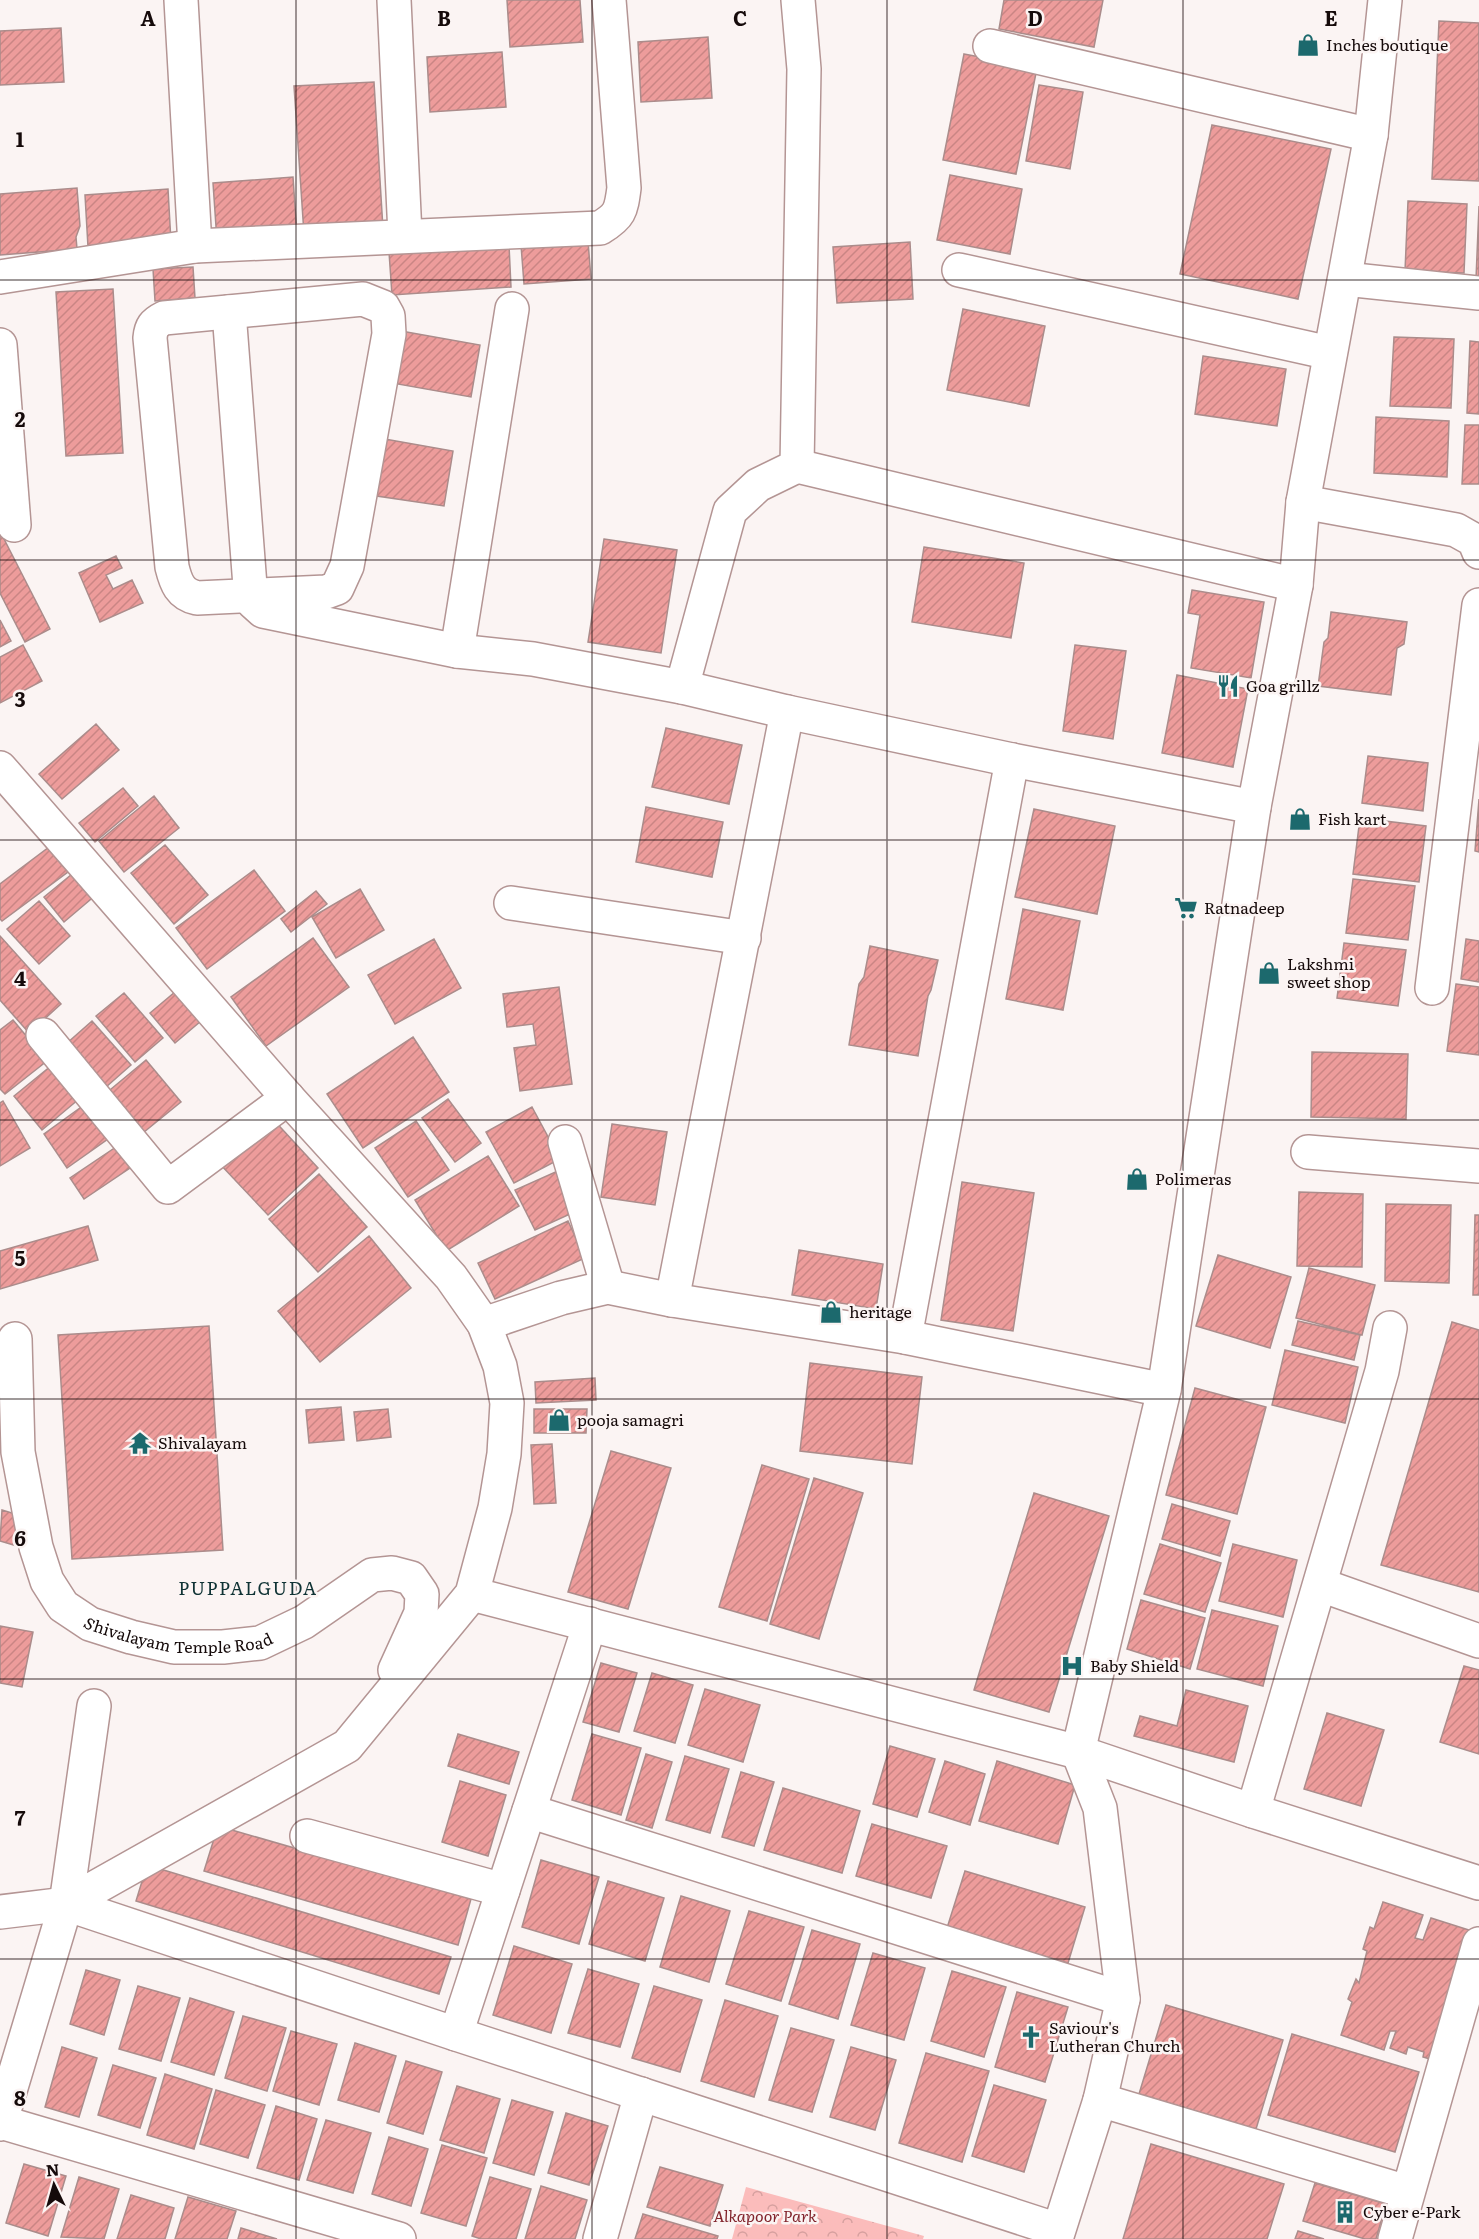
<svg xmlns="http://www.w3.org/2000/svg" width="1479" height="2239" viewBox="0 0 1479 2239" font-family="Literata,serif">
	<defs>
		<pattern id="forest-crowns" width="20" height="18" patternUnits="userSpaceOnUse" patternTransform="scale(1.5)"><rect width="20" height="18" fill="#fbbcbb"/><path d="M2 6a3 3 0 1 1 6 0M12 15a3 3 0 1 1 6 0" fill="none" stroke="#d6a09f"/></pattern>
		<pattern id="building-hatch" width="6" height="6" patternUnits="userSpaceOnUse" patternTransform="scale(1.5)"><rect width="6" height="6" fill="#ed9c9b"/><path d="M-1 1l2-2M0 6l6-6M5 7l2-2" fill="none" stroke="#ca8584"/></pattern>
	</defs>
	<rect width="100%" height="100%" fill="#fbf4f3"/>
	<path fill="url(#forest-crowns)" d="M746,2187L924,2236L923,2239H732Z"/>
	<path fill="url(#building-hatch)" stroke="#ab8c8b" stroke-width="1.5" d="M507,0H580L583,42L510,47Z
		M1004,0H1103L1094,47L999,29Z
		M1439,21L1479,23V181L1432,179Z
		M61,28L64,82L0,85V31Z
		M708,37L712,98L641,102L638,42Z
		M502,52L506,107L430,112L427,57Z
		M964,54L1037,68L1016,174L943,160Z
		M374,82L383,229L304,234L294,86Z
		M1039,85L1083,92L1070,169L1026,161Z
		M1212,125L1331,149L1298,299L1180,274Z
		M950,175L1022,189L1010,254L937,240Z
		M293,177L297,236L217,241L213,183Z
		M77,188L80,226L76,237L77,249L0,255V194Z
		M168,189L171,242L88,247L85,195Z
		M1408,201L1467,204L1464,273L1405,271Z
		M1479,206V279H1476Z
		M588,241L591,279L524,284L521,245Z
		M910,242L913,299L837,303L833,247Z
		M509,245L511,287L392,295L389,252Z
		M193,267L195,298L155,301L153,269Z
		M113,289L123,453L66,456L56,292Z
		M963,309L1045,326L1029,406L947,390Z
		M401,331L480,345L471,397L392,383Z
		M1394,337L1454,339L1451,408L1390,406Z
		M1470,341L1479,342V414L1467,413Z
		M1203,356L1286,369L1277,426L1195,414Z
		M1376,417L1449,421L1447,477L1374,473Z
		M1465,425H1479V484H1462Z
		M379,438L453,451L444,506L370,495Z
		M2,535L50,629L25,642L0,593V536Z
		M604,539L677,550L661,653L588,642Z
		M924,547L1024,563L1011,638L912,622Z
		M116,556L122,568L106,575L113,589L132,580L143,603L100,622L79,573Z
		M1192,590L1264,602L1251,678L1191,668L1200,615L1188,613Z
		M1331,612L1407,622L1404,644L1397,648L1391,695L1318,686L1324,642L1328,638Z
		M0,620L11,641L0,647Z
		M23,645L42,681L0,703V657Z
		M1075,645L1126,651L1113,739L1063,731Z
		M1177,675L1248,689L1233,767L1162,753Z
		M96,724L119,750L62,799L39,774Z
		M666,728L742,745L729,804L652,787Z
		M1368,756L1428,763L1423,811L1362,803Z
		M123,788L138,806L95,842L79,823Z
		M154,796L179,828L124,872L99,841Z
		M1479,799V852L1475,851Z
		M646,807L723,822L712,877L636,862Z
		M1034,809L1115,826L1097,914L1015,897Z
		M1360,818L1426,826L1419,882L1353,874Z
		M61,838L80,863L2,921L0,919V884Z
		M165,845L208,895L174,924L131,873Z
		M83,865L103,889L64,922L44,897Z
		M254,870L285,911L207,969L176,928Z
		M1353,879L1415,886L1408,940L1346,933Z
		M360,889L384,930L336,958L312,917Z
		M316,891L327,904L291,932L281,919Z
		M39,901L70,936L39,964L7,929Z
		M1023,909L1080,921L1063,1010L1006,999Z
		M0,936L61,1004L29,1033L0,1000Z
		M313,938L349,987L266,1046L231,997Z
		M434,939L461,988L395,1024L368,975Z
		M1466,939L1479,941V982L1461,979Z
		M1344,943L1406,950L1398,1006L1337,998Z
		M870,946L938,960L931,990L928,996L918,1056L849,1045L859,984L864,977Z
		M1456,984L1479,987V1055L1447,1051Z
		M182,986L207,1016L175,1043L150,1013Z
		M559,987L572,1084L520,1091L514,1048L536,1045L533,1024L507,1027L503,994Z
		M124,993L163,1038L135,1062L96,1016Z
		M13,1020L47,1061L5,1094L0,1089V1030Z
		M92,1021L131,1065L97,1095L58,1051Z
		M413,1037L449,1092L363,1148L327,1094Z
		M1312,1052L1408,1054L1406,1119L1311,1117Z
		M146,1060L181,1102L133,1141L99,1099Z
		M57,1061L85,1094L42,1130L14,1096Z
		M448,1099L481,1143L455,1162L422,1118Z
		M91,1100L115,1134L67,1168L44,1134Z
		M3,1101L30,1148L0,1166V1103Z
		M532,1107L560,1159L514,1183L486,1132Z
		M270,1116L318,1168L268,1215L219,1163Z
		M416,1121L449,1170L408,1197L375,1148Z
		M612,1124L667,1132L655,1205L601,1197Z
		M116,1147L130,1168L84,1199L70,1178Z
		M488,1156L519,1206L446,1251L415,1200Z
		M560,1170L579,1210L535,1230L515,1190Z
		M319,1174L367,1227L318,1272L269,1219Z
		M962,1182L1034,1193L1013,1331L941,1320Z
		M1299,1192L1363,1194L1362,1267L1297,1266Z
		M1386,1204L1451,1205L1449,1283L1385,1281Z
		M1475,1215H1479V1295H1473Z
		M568,1221L585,1258L495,1299L478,1263Z
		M88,1226L98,1260L0,1289V1251Z
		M369,1236L411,1288L320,1362L278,1311Z
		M799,1250L883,1264L876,1309L792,1295Z
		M1218,1255L1291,1277L1270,1348L1196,1326Z
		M1309,1268L1375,1285L1362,1335L1296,1318Z
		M1298,1321L1360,1335L1354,1360L1292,1345Z
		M1452,1322L1479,1330V1592L1381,1565Z
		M209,1326L223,1550L72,1559L58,1335Z
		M1285,1350L1358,1367L1345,1423L1272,1405Z
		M810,1363L922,1377L912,1464L800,1451Z
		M595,1378L596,1400L536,1403L535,1382Z
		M1195,1388L1266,1407L1237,1514L1166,1495Z
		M341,1407L344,1440L309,1443L306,1410Z
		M388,1409L391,1437L357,1441L354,1412Z
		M534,1409H587L586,1433H534Z
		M552,1444L556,1503L534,1504L531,1445Z
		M611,1451L671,1468L628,1609L568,1592Z
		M762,1465L809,1479L767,1621L719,1607Z
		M814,1478L863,1493L819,1639L770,1624Z
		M1034,1493L1109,1516L1049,1712L974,1690Z
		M1172,1504L1230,1521L1220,1556L1162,1539Z
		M2,1510L25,1517L17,1546L0,1541Z
		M1160,1544L1221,1563L1205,1612L1144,1594Z
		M1233,1544L1297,1560L1283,1617L1219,1601Z
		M1141,1600L1205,1618L1190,1669L1127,1649Z
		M1212,1610L1278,1626L1263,1686L1197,1669Z
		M0,1626L33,1632L22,1687L0,1683Z
		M601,1663L637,1673L619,1732L583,1722Z
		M1464,1666L1479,1670V1754L1440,1742Z
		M652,1673L693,1685L675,1743L634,1731Z
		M705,1689L760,1705L743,1762L688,1745Z
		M1186,1690L1248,1706L1234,1762L1134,1736L1140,1716L1177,1726Z
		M1327,1713L1384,1730L1361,1806L1304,1789Z
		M458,1734L519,1752L509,1784L448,1766Z
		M592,1734L641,1748L621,1815L572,1800Z
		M890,1746L935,1759L917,1817L873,1804Z
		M646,1754L672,1762L652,1828L626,1820Z
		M685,1756L729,1769L710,1833L666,1820Z
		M945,1761L985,1774L970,1825L929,1812Z
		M997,1761L1075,1785L1058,1844L979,1821Z
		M741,1772L774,1782L754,1846L722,1837Z
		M460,1781L506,1795L488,1856L442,1842Z
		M783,1788L860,1811L842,1873L764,1850Z
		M872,1824L947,1846L931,1898L856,1876Z
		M218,1826L471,1899L458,1945L204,1871Z
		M541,1860L599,1877L579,1944L522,1927Z
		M147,1865L451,1957L439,1994L136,1901Z
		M965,1871L1085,1907L1068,1963L947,1928Z
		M608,1881L664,1898L645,1961L589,1944Z
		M681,1896L730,1911L709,1982L660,1967Z
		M1383,1902L1423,1915L1415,1938L1423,1940L1431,1918L1472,1931L1430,2059L1423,2057L1424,2052L1408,2047L1406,2054L1390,2048L1396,2031H1390L1384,2050L1341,2035L1352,2002L1348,1999L1356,1979L1359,1983L1367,1951L1363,1949L1370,1927L1374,1929Z
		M749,1911L804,1927L781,2001L726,1984Z
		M812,1930L860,1944L838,2019L789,2004Z
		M514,1946L572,1964L551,2033L493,2015Z
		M873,1953L925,1968L904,2040L851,2025Z
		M588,1969L639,1984L620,2047L568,2033Z
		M86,1970L120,1980L104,2035L70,2024Z
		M952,1971L1006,1987L984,2057L931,2041Z
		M138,1986L180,1998L161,2061L119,2049Z
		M654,1986L702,2000L680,2072L632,2058Z
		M1017,1992L1068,2007L1045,2082L995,2067Z
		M190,1998L234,2012L214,2075L171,2062Z
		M725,2000L778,2016L754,2097L701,2081Z
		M1166,2005L1283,2040L1256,2129L1139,2094Z
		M243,2016L286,2028L267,2091L225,2078Z
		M791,2028L834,2040L812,2112L769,2100Z
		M291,2031L337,2044L319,2105L273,2091Z
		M1292,2034L1419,2072L1395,2152L1268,2115Z
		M355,2043L396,2056L379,2112L338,2100Z
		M62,2047L97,2058L79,2117L45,2107Z
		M851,2047L896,2060L875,2130L830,2117Z
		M926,2053L989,2071L962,2162L899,2143Z
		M406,2061L442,2072L423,2134L387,2123Z
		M113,2065L156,2078L140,2128L98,2115Z
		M165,2074L212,2089L194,2149L147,2135Z
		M994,2085L1046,2100L1024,2172L972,2156Z
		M457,2086L500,2099L484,2153L440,2140Z
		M216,2090L265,2105L248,2158L200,2144Z
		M512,2100L553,2112L534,2175L493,2163Z
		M276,2106L317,2119L299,2180L257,2168Z
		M566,2113L608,2126L589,2185L548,2173Z
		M326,2120L371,2133L353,2193L307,2180Z
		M389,2137L428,2149L411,2206L372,2194Z
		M1151,2144L1284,2184L1267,2239H1123Z
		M442,2145L487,2158L466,2226L421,2213Z
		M24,2164L66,2176L48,2236L6,2223Z
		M660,2167L723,2185L710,2226L647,2207Z
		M79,2177L119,2189L104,2239L61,2237Z
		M490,2177L531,2189L516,2239H481L472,2236Z
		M1315,2183L1386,2204L1376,2239H1365L1303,2221Z
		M541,2186L587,2200L575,2239H525Z
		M131,2195L174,2208L165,2239H117Z
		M188,2197L236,2211L227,2239H175Z
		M643,2214L718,2236L717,2239H635Z
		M241,2228L277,2239H238Z
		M1298,2231L1324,2239H1295Z"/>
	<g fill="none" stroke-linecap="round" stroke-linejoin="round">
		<g stroke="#b49594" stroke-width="36">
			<g id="minor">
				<path d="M181,0L195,246"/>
				<path d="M394,0L405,235"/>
				<path d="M990,46L1371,135"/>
				<path d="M959,270L1330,353"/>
				<path d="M0,277L195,246L600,228C620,216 621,211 624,188L609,0"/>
				<path d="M1345,279L1479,293"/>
				<path d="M363,299L383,307L388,316L389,334L347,566L337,588L326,592L197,598C180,594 176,583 172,567L150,338C151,327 154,323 164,318Z"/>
				<path d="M229,312L250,586L253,602L263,611L457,651L533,659L682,687L787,712L1012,760L1254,807"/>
				<path d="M0,345L14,525"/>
				<path d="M797,466L1296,585"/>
				<path d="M1303,502L1456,530L1474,540L1479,552"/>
				<path d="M457,651L512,309"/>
				<path d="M682,687L730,511L758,485L797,466L804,69L798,0"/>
				<path d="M0,768L288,1098L451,1277L484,1324L500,1366L507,1403L504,1454L495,1508L472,1594L347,1746L66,1904L0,1912"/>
				<path d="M511,903L744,938"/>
				<path d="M1432,988L1479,605"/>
				<path d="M43,1035L168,1187L288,1098"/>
				<path d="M565,1142L608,1287"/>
				<path d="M1308,1152L1479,1166"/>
				<path d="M672,1300L787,712"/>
				<path d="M484,1324L561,1298L608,1287L672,1300L905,1337L1164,1390"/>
				<path d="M905,1337L1012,760"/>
				<path id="s1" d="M15,1339L18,1452L36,1547L47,1581L63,1606L90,1624L131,1637L174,1647H223L260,1643L304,1622L372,1575L392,1573L411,1578L422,1594L421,1613L395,1670"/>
				<path d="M1321,1585L1479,1641"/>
				<path d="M472,1594L1078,1752L1253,1811L1479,1883"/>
				<path d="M529,1811L1123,1999"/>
				<path d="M1253,1811L1382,1371L1390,1328"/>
				<path d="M307,1836L503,1890"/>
				<path d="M66,1904L456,2034L1058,2230"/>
				<path d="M456,2034L590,1624"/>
				<path d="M1100,2100L1407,2192"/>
				<path d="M1,2122L399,2239"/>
				<path d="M0,2124L66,1904L94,1706"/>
				<path d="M600,2239L641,2094"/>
				<path d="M1056,2239L1100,2100L1123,1999L1100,1808L1078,1752L1164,1390L1254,807L1296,585L1303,502L1371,135L1385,0"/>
				<path d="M1395,2239L1479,1944"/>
			</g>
		</g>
		<use href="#minor" stroke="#fff" stroke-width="33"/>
	</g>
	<path fill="none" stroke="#150a0a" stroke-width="1.5" stroke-opacity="0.55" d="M296,0V2239M592,0V2239M887,0V2239M1183,0V2239M0,280H1479M0,560H1479M0,840H1479M0,1120H1479M0,1399H1479M0,1679H1479M0,1959H1479"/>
	<defs>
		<g id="shop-bare" transform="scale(1.8)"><path d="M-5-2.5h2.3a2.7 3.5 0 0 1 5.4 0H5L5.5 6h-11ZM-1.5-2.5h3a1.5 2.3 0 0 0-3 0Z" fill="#1c696d" stroke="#fbf4f3" stroke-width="2.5" paint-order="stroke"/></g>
		<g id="restaurant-bare" transform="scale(1.8)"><path d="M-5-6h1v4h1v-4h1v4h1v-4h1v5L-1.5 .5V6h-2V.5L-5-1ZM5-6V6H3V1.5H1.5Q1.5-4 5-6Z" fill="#1c696d" stroke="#fbf4f3" stroke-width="2.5" paint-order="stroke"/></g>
		<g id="supermarket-bare" transform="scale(1.8)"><path d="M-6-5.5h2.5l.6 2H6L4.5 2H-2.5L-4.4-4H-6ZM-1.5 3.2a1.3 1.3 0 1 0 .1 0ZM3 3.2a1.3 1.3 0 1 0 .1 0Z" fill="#1c696d" stroke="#fbf4f3" stroke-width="2.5" paint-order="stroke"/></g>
		<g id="temple-bare" transform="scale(1.8)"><path d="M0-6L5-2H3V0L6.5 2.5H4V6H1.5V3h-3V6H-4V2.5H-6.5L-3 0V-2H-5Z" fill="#1c696d" stroke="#fbf4f3" stroke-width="2.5" paint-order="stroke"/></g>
		<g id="hospital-bare" transform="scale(1.8)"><path d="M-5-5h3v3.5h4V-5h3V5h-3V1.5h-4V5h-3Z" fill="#1c696d" stroke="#fbf4f3" stroke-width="2.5" paint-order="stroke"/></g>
		<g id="church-bare" transform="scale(1.8)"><path d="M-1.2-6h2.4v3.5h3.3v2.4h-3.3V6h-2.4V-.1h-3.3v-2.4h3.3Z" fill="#1c696d" stroke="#fbf4f3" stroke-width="2.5" paint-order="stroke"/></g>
		<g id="building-bare" transform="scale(1.8)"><path d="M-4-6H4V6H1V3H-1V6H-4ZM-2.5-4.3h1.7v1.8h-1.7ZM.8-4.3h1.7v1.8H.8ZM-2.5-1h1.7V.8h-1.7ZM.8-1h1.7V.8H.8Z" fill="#1c696d" stroke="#fbf4f3" stroke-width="2.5" paint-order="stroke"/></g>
	</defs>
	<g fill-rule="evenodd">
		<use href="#shop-bare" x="1308" y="45"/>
		<use href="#restaurant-bare" x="1228" y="686"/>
		<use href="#shop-bare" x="1300" y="819"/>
		<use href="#supermarket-bare" x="1186" y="908"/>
		<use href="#shop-bare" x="1269" y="973"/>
		<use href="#shop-bare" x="1137" y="1179"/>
		<use href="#shop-bare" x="831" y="1312"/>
		<use href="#shop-bare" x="559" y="1420"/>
		<use href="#temple-bare" x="140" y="1443"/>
		<use href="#hospital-bare" x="1072" y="1666"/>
		<use href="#church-bare" x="1031" y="2037"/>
		<use href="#building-bare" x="1345" y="2212"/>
	</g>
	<g text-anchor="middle" stroke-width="5" stroke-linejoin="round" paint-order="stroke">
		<g font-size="16" fill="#150a0a" stroke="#fbf4f3" text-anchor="start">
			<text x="1326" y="51">Inches boutique</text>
			<text x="1246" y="692">Goa grillz</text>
			<text x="1318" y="825">Fish kart</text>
			<text x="1204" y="914">Ratnadeep</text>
			<text x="1287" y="970">Lakshmi<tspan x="1287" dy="18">sweet shop</tspan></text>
			<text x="1155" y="1185">Polimeras</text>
			<text x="849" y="1318">heritage</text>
			<text x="577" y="1426">pooja samagri</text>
			<text x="158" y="1449">Shivalayam</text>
			<text x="1090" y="1672">Baby Shield</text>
			<text x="1049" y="2034">Saviour's<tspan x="1049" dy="18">Lutheran Church</tspan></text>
			<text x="1363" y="2218">Cyber e-Park</text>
		</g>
		<g font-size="16" fill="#150a0a" stroke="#fbf4f3">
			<text dy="6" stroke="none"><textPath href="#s1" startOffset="398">Shivalayam Temple Road</textPath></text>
		</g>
		<g font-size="16" font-style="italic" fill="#82242c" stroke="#fbf4f3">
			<text x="765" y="2222">Alkapoor Park</text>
		</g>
		<g font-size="18" letter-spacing="1.5" fill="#103335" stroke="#fbf4f3">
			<text x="248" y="1595">PUPPALGUDA</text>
		</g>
	</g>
	<g font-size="20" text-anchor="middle" font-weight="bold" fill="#150a0a" stroke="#fbf4f3" stroke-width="5" stroke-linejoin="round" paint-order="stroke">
		<text x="148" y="26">A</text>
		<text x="444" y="26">B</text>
		<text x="740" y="26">C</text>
		<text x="1035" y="26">D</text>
		<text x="1331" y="26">E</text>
		<text x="20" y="147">1</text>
		<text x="20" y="427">2</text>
		<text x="20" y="707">3</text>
		<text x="20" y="986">4</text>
		<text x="20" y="1266">5</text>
		<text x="20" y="1546">6</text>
		<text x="20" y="1826">7</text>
		<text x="20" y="2106">8</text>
	</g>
	<g transform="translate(54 2185) rotate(355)" stroke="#fbf4f3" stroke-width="4.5" paint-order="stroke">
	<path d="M0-4.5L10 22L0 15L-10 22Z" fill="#150a0a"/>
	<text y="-9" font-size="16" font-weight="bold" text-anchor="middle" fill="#150a0a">N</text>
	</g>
</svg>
